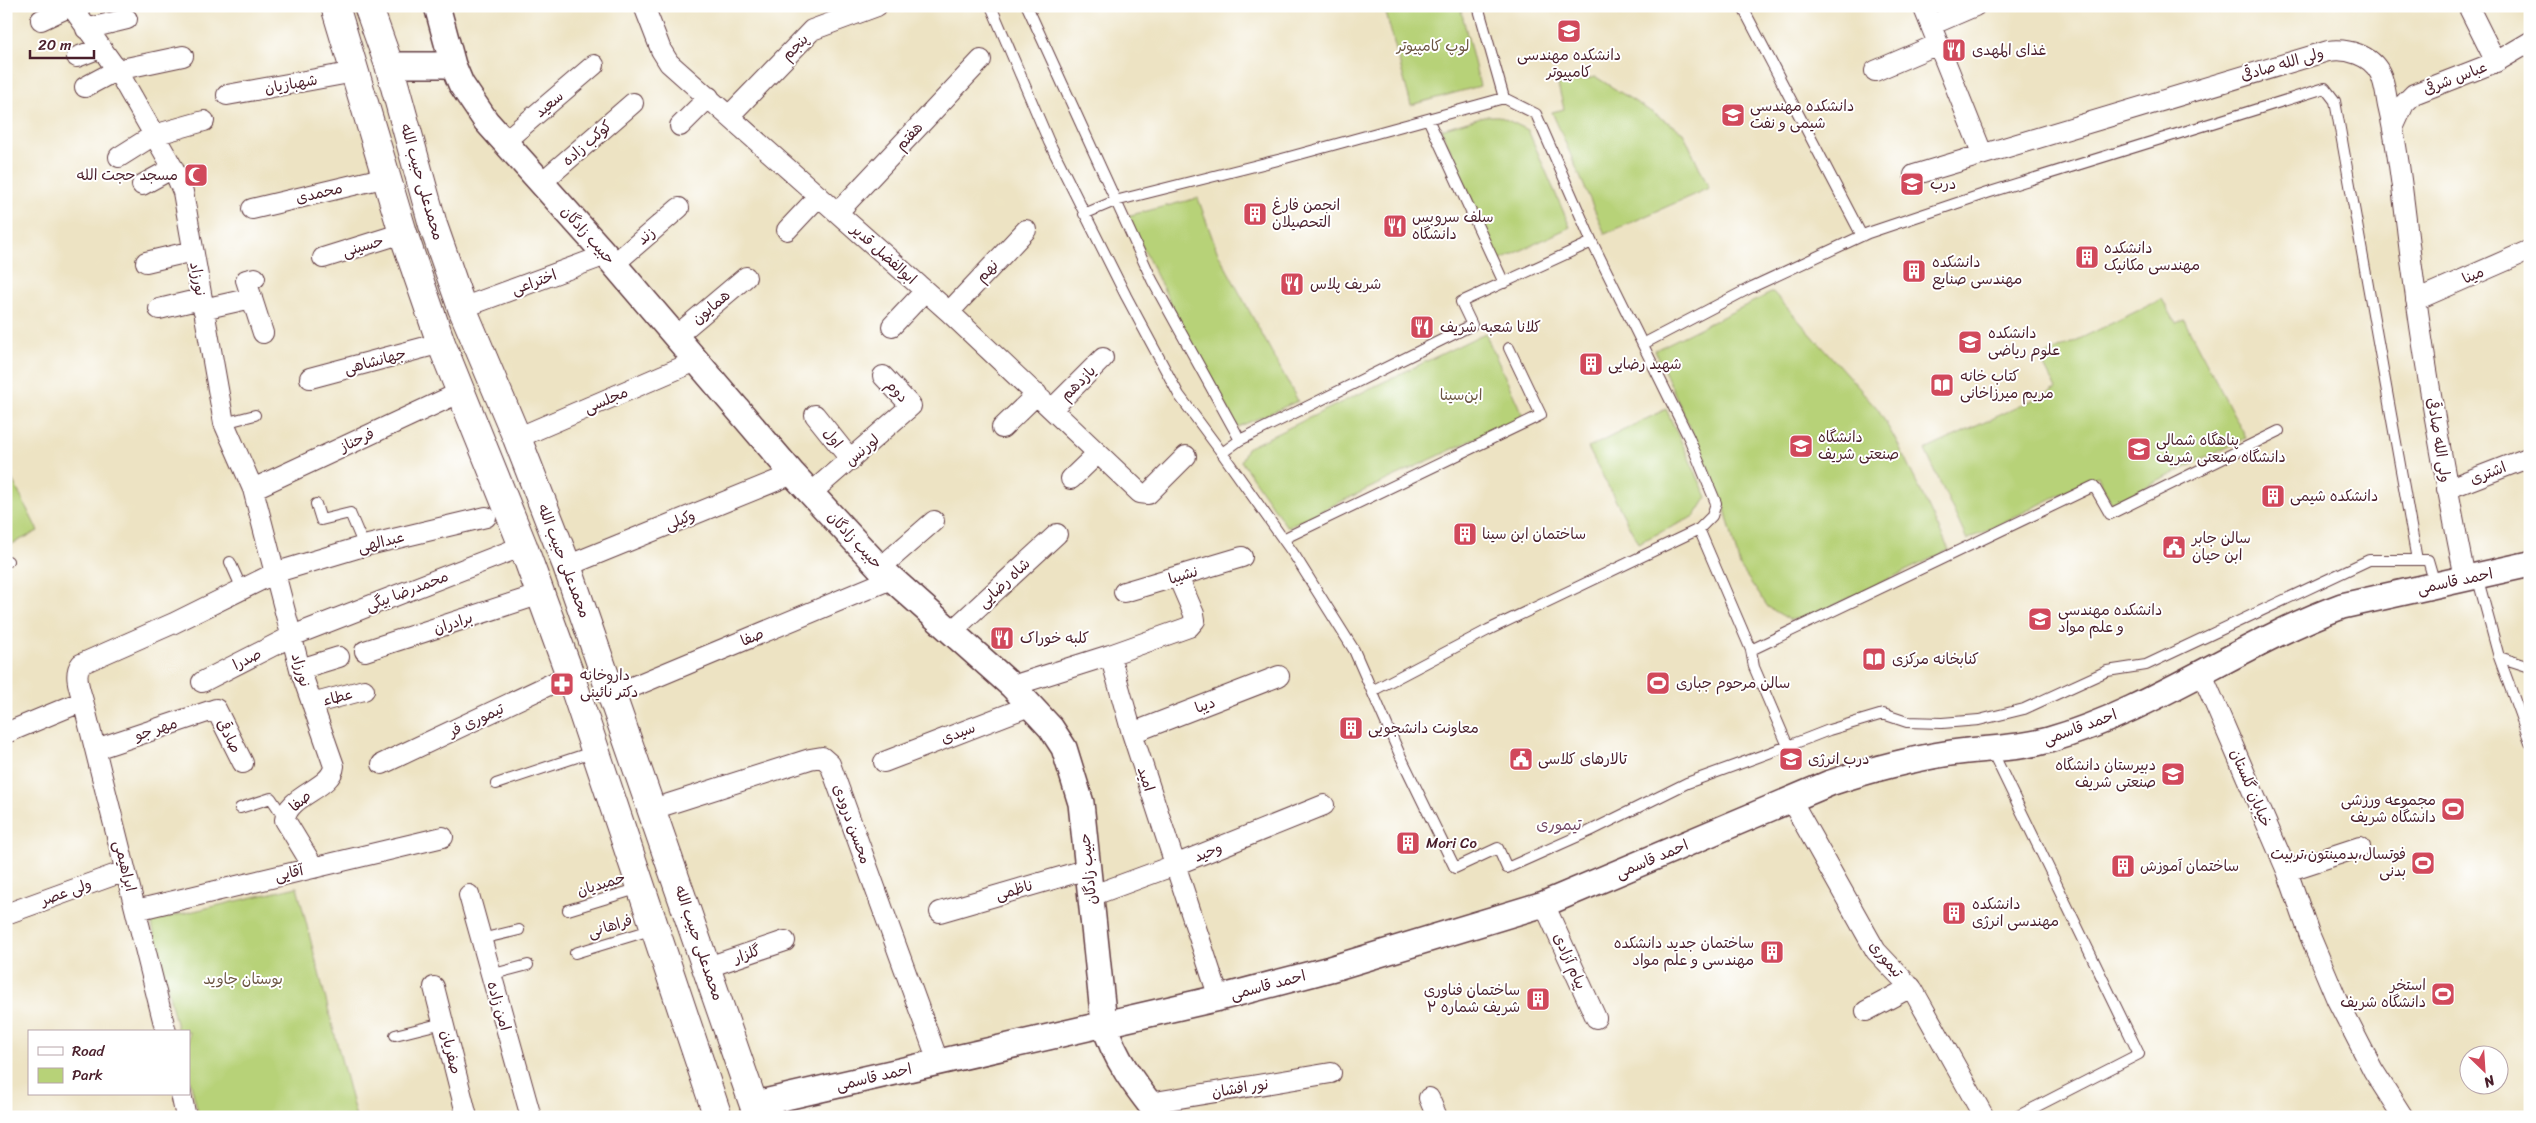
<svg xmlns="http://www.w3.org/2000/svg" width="2536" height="1123" viewBox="0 0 2536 1123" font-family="Sriracha,'Playpen Sans Arabic',sans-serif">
	<rect width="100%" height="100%" fill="#fff"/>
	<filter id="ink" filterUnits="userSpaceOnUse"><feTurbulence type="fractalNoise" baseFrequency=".02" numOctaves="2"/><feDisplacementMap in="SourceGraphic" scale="10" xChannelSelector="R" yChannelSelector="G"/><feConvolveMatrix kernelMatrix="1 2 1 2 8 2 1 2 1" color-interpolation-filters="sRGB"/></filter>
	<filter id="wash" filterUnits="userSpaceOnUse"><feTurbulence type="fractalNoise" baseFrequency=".0096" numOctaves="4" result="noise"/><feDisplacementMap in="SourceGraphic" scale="20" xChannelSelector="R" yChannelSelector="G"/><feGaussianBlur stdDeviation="1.12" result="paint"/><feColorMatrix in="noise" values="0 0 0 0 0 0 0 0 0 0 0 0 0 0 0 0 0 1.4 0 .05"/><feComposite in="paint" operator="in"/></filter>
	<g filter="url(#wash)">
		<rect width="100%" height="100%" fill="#ede3c3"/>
		<path fill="#b7d278" stroke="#807852" d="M1384,6H1460L1480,86L1411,105Z
			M1596,77L1683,132L1709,188L1605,234L1552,112L1564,109L1558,85Z
			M1484,116H1499L1528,130L1570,227L1499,261L1441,129Z
			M1198,198L1217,251L1298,401L1238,427L1175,312L1127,216Z
			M1773,292L1878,409L1900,448L1949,550L1812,616L1790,620L1768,607L1740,567L1723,501L1655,350Z
			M2162,299L2176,323L2184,320L2246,438L2112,504L2098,476L1967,540L1925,450L2056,389L2040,358Z
			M1485,333L1523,416L1287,527L1241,461L1247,448Z
			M1666,409L1707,497L1695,516L1638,543L1588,448Z
			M6,467L38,531L6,547Z
			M297,887L356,1117H199L189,1076V1032H178L151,921Z"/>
	</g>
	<g filter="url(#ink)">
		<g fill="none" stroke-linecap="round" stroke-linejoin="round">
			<g stroke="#623c42" stroke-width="12">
				<path id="service" d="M991,6L1049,142L1126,296L1179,395L1222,453
					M1027,6L1152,280L1240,440
					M1478,6L1504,98L1536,114L1592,242L1689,438L1716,503L1712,516L1699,529
					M1742,6L1862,236
					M1428,119L1504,283
					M1084,214L1115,201L1282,159L1504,98
					M1643,344L1752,287L1868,233L1987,193L2325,88L2335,101L2417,560
					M224,423L255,415
					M316,504L321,520L350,513L364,546
					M1283,539L1541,415L1509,348
					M6,562L8,561
					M230,562L242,589
					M2477,576L2499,657
					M1751,650L2094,486L2110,514L2279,431
					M2530,667L2499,657L2530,742
					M1372,691L1488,630L1699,529L1751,650L1754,667L1788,746L1687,783L1590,831L1507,868L1498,848L1455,868L1400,755L1354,650L1295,556L1222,453L1240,440L1472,325L1461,302L1592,242
					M1788,746L1829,730L1883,714L1907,722L1942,723L1979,720L2024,709L2107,671L2146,665L2369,560H2428L2435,584
					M1991,749L2139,1054L2016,1117
					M496,784L595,751
					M240,808L271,798L285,819
					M568,910L640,888
					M481,939L519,930
					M575,953L654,929
					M490,975L528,965
					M395,1035L443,1023"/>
			</g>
			<g stroke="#623c42" stroke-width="22">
				<path id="minor" d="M71,6L117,70L173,168L183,192L224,423L253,489L300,669L334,766C332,789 287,795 285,820L314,868
					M644,6L661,50L669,63L949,312L1140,493L1148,494L1186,456
					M1923,6L1982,153
					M2468,6L2496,62
					M41,20L71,6
					M1931,25L1975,6
					M86,29L127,19
					M77,57L100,48
					M1875,71L1938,44
					M85,87L117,70L183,56
					M227,95L355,72
					M730,115L812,30L877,6
					M680,126L709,97
					M2393,128L2404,104L2414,94L2496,62L2530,42
					M504,142L594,65
					M119,157L154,135L204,121
					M1914,175L2328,51C2347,48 2371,55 2380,73C2385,83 2386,96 2388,106C2401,161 2405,219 2413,275C2426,377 2445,478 2465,578
					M541,183L633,103
					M142,185L173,168
					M252,209L387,177
					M838,212L981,60
					M787,230L819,196
					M323,258L403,233
					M146,262L193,251
					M614,264L679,208
					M255,278L246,280L263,333
					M2416,300L2530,250
					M462,308L606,255
					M159,309L201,299
					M203,309L252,298
					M949,312L1026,230
					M892,326L925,291
					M675,337L746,277
					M310,378L441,343
					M1052,409L1103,358
					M815,415L851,460
					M1002,428L1037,394
					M517,438L696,361
					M1071,479L1098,453
					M253,489L461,392
					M2447,489L2530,457
					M811,493L911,406L883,376
					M567,566L793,474
					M880,568L934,521
					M1124,592L1242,557
					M951,632L1057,534
					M365,651L541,594
					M1110,655L1132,733L1219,998
					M300,669L339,657
					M2202,674L2287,871L2310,936L2337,1000L2373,1070L2403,1117
					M202,682L292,636L523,546
					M1012,686L1110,655L1189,627L1195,620L1194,614L1178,577
					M613,695L891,579
					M312,704L364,690
					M6,733L83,701
					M1132,733L1279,676
					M96,749L216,709L243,763
					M884,762L1032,705
					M382,764L570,675
					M1791,800L1868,937L1876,951L1913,990L1984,1117
					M653,809L810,759L822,757L830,764L938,1061
					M2287,871L2360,847
					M469,895L531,1117
					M1091,896L1175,865L1324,805
					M1544,904L1596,1018
					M136,910L443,837
					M940,912L1088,869
					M6,914L125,871
					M708,967L785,941
					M434,987L467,1117
					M1866,1011L1911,987
					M166,1032L83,701C80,690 73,674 81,664L174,623L277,572L364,546L486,517
					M181,1094L186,1117
					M1429,1098L1437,1117
					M1149,1103L1331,1073"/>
			</g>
			<g stroke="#623c42" stroke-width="28">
				<path id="tertiary" d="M437,6L453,65L461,84L486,121L606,255L793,474L880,568L1012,686L1051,728L1064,748L1081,803L1104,1023C1114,1059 1137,1088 1160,1117
					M389,65H453
					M755,1104L1219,998L1330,969L1544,904L1830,783C1869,770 1911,759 1951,753C1984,748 2018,749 2049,740C2153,710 2241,643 2342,606L2530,564"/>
			</g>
			<g stroke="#623c42" stroke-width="30">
				<path id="secondary" d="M335,6L403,233L441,343L523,546L570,675L718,1117
					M368,6L389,65L433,225L462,308L517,438L567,566L758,1117"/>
			</g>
			<use href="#service" stroke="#fff" stroke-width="10"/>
			<use href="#minor" stroke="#fff" stroke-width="20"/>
			<use href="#tertiary" stroke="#fff" stroke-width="25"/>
			<use href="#secondary" stroke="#fff" stroke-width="28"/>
		</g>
	</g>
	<defs>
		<g id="university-square" transform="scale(1.25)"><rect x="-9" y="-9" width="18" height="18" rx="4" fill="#d1495b" stroke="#fff"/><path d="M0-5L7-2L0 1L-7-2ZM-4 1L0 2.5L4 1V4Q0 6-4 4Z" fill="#fff"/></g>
		<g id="restaurant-square" transform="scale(1.25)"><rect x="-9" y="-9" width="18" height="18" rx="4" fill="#d1495b" stroke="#fff"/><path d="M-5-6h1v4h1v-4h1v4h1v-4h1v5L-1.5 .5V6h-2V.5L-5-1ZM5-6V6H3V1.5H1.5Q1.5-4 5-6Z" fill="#fff"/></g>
		<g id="mosque-square" transform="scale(1.25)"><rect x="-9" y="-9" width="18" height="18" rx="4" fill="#d1495b" stroke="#fff"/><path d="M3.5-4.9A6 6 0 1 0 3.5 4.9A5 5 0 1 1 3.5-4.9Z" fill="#fff"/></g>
		<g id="building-square" transform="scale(1.25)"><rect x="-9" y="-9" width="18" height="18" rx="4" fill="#d1495b" stroke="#fff"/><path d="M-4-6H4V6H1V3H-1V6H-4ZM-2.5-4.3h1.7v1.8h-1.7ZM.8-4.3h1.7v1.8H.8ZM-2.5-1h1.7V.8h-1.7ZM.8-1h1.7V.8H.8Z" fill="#fff"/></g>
		<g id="library-square" transform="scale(1.25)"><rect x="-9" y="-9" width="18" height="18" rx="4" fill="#d1495b" stroke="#fff"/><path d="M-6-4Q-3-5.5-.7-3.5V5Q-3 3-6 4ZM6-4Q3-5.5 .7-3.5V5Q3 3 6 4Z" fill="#fff"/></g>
		<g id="civic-square" transform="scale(1.25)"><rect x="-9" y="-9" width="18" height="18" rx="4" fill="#d1495b" stroke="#fff"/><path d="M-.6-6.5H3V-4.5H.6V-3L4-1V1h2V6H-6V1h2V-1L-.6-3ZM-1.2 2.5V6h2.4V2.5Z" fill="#fff"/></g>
		<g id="stadium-square" transform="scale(1.25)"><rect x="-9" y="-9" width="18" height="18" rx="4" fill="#d1495b" stroke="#fff"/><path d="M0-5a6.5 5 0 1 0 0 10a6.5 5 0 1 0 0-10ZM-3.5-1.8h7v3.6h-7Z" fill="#fff"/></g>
		<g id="pharmacy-square" transform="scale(1.25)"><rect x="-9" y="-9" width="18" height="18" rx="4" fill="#d1495b" stroke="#fff"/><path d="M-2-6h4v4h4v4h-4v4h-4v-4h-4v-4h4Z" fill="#fff"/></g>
		<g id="school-square" transform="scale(1.25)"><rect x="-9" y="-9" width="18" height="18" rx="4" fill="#d1495b" stroke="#fff"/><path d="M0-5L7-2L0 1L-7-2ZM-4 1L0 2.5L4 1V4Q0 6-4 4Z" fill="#fff"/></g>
	</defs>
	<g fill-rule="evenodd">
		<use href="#university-square" x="1569" y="31"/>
		<use href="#restaurant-square" x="1954" y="50"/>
		<use href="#university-square" x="1733" y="115"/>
		<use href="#mosque-square" x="196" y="175"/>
		<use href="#university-square" x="1912" y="184"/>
		<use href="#building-square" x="1255" y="214"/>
		<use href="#restaurant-square" x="1395" y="226"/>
		<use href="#building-square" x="2087" y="257"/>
		<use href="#building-square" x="1914" y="271"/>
		<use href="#restaurant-square" x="1292" y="284"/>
		<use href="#restaurant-square" x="1422" y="327"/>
		<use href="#university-square" x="1970" y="342"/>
		<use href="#building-square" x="1591" y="364"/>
		<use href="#library-square" x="1942" y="385"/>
		<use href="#university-square" x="1801" y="446"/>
		<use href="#university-square" x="2139" y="449"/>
		<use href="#building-square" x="2273" y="496"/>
		<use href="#building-square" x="1465" y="534"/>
		<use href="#civic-square" x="2174" y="547"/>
		<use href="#university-square" x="2040" y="619"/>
		<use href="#restaurant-square" x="1002" y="638"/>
		<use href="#library-square" x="1874" y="659"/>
		<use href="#stadium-square" x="1658" y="683"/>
		<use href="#pharmacy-square" x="562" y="684"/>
		<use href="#building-square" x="1351" y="728"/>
		<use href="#civic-square" x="1521" y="759"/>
		<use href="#university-square" x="1791" y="759"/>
		<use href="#school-square" x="2173" y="774"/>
		<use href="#stadium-square" x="2453" y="809"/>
		<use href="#building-square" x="1408" y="843"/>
		<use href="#stadium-square" x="2423" y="863"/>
		<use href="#building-square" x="2123" y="866"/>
		<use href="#building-square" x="1954" y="913"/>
		<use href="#building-square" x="1772" y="952"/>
		<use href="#stadium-square" x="2443" y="994"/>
		<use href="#building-square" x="1538" y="999"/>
	</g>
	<g text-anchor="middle" stroke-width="4" stroke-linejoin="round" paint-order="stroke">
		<g font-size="15" fill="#6b5542" stroke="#fff">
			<text x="1433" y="51">لوپ کامپیوتر</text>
			<text x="1461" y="400">ابن‌سینا</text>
			<text x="243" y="984">بوستان جاوید</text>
		</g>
		<g font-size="15" fill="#4a1f2b" stroke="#fff">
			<text transform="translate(795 47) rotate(-45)" y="5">پنجم</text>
			<text transform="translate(2282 64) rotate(-16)" y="5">ولی الله صادقی</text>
			<text transform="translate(2455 78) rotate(-21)" y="5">عباس شرقی</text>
			<text transform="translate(291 84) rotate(-10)" y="5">شهبازیان</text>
			<text transform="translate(549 104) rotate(-40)" y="5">سعید</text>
			<text transform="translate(909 136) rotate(-47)" y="5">هفتم</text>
			<text transform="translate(587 143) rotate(-41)" y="5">کوکب زاده</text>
			<text transform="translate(422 182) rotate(74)" y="5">محمدعلی حبیب الله</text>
			<text transform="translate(319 193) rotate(-13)" y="5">محمدی</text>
			<text transform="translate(588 235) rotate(48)" y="5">حبیب زادگان</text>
			<text transform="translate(646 236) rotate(-41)" y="5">زند</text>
			<text transform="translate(363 246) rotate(-17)" y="5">حسینی</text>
			<text transform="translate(884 254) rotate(42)" y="5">ابوالفضل قدیر</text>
			<text transform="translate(987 271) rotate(-47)" y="5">نهم</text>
			<text transform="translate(2473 275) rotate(-24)" y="5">مینا</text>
			<text transform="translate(198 279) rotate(80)" y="5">نورزاد</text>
			<text transform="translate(534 282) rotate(-20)" y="5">اختراعی</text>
			<text transform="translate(711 307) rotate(-40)" y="5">همایون</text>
			<text transform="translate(375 361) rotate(-15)" y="5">جهانشاهی</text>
			<text transform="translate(1078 383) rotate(-45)" y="5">یازدهم</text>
			<text transform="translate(897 391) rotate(47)" y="5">دوم</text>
			<text transform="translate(606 400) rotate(-23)" y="5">مجلسی</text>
			<text transform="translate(833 438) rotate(51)" y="5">اول</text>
			<text transform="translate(357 440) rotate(-25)" y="5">فرحناز</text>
			<text transform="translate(2439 440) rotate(81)" y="5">ولی الله صادقی</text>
			<text transform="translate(862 450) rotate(-41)" y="5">لورنس</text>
			<text transform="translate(2488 473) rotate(-21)" y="5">اشتری</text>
			<text transform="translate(680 520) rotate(-22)" y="5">وکیلی</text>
			<text transform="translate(855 540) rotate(47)" y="5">حبیب زادگان</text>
			<text transform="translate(381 542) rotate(-14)" y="5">عبدالهی</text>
			<text transform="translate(564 561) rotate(69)" y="5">محمدعلی حبیب الله</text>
			<text transform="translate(1183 575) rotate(-17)" y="5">نشیبا</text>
			<text transform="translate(2455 581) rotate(-12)" y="5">احمد قاسمی</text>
			<text transform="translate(1004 583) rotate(-43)" y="5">شاه رضایی</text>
			<text transform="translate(407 591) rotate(-21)" y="5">محمدرضا بیگی</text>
			<text transform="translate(453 623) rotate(-18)" y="5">برادران</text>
			<text transform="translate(752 637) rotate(-23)" y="5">صفا</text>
			<text transform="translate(247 659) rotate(-27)" y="5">صدرا</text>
			<text transform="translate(301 670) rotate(74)" y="5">نورزاد</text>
			<text transform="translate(338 697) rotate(-14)" y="5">عطاء</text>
			<text transform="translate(1205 705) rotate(-21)" y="5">دیبا</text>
			<text transform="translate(476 720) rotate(-25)" y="5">تیموری فر</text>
			<text transform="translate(2080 727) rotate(-20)" y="5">احمد قاسمی</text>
			<text transform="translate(156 729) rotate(-18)" y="5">مهر جو</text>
			<text transform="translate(958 733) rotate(-21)" y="5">سیدی</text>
			<text transform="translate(229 736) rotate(63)" y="5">صادقی</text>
			<text transform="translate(1146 779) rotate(72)" y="5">امید</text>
			<text transform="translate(2251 788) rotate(67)" y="5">خیابان گلستان</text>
			<text transform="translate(300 801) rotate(-42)" y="5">صفا</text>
			<text transform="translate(852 824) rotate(70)" y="5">محسن درودی</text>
			<text transform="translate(1208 852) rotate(-22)" y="5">وحید</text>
			<text transform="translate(1652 859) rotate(-23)" y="5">احمد قاسمی</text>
			<text transform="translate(125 866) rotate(76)" y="5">ابراهیمی</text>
			<text transform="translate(1088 869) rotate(-96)" y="5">حبیب زادگان</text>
			<text transform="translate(289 873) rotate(-13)" y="5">آقایی</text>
			<text transform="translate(601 884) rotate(-17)" y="5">حمیدیان</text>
			<text transform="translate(1014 890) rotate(-16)" y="5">ناظمی</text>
			<text transform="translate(66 892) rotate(-20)" y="5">ولی عصر</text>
			<text transform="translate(610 926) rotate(-17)" y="5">فراهانی</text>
			<text transform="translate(699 943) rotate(71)" y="5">محمدعلی حبیب الله</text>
			<text transform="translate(747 954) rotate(-18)" y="5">گلزار</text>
			<text transform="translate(1886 959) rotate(50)" y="5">تیموری</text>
			<text transform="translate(1570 961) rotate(66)" y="5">پیام آزادی</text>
			<text transform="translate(1268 985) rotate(-15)" y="5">احمد قاسمی</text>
			<text transform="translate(499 1006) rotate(74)" y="5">امن زاده</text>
			<text transform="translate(451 1052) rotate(76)" y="5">صفریان</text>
			<text transform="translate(874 1077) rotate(-13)" y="5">احمد قاسمی</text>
			<text transform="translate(1240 1088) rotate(-9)" y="5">نور افشان</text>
		</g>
		<g font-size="15" fill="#4a1f2b" stroke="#fff" text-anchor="start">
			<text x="1972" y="55">غذای المهدی</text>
			<text x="1569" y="60" text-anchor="middle">دانشکده مهندسی<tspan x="1569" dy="17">کامپیوتر</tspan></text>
			<text x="1750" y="111">دانشکده مهندسی<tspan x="1750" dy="17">شیمی و نفت</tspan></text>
			<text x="178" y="180" text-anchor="end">مسجد حجت الله</text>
			<text x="1930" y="189">درب</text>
			<text x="1272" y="210">انجمن فارغ<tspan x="1272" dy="17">التحصیلان</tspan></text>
			<text x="1412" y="222">سلف سرویس<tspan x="1412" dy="17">دانشگاه</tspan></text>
			<text x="2104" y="253">دانشکده<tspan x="2104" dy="17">مهندسی مکانیک</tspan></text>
			<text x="1932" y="267">دانشکده<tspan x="1932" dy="17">مهندسی صنایع</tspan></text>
			<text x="1310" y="289">شریف پلاس</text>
			<text x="1440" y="332">کلانا شعبه شریف</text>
			<text x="1988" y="338">دانشکده<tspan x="1988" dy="17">علوم ریاضی</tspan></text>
			<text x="1608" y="369">شهید رضایی</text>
			<text x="1960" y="381">کتاب خانه<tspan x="1960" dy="17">مریم میرزاخانی</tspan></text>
			<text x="1818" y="442">دانشگاه<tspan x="1818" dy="17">صنعتی شریف</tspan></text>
			<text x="2156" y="445">پناهگاه شمالی<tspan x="2156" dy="17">دانشگاه صنعتی شریف</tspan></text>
			<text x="2290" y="501">دانشکده شیمی</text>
			<text x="1482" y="539">ساختمان ابن سینا</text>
			<text x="2192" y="543">سالن جابر<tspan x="2192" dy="17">ابن حیان</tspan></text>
			<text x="2058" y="615">دانشکده مهندسی<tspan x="2058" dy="17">و علم مواد</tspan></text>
			<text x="1020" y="643">کلبه خوراک</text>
			<text x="1892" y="664">کنابخانه مرکزی</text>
			<text x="580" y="680">داروخانه<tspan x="580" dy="17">دکتر نائینی</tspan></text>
			<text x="1676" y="688">سالن مرحوم جباری</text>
			<text x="1368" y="733">معاونت دانشجویی</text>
			<text x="1538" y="764">تالارهای کلاسی</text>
			<text x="1808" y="764">درب انرژی</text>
			<text x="2156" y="770" text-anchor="end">دبیرستان دانشگاه<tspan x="2156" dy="17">صنعتی شریف</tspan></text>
			<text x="2436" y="805" text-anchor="end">مجموعه ورزشی<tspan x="2436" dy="17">دانشگاه شریف</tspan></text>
			<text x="1426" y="848">Mori Co</text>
			<text x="2406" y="859" text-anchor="end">فوتسال،بدمینتون،تربیت<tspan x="2406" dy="17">بدنی</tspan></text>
			<text x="2140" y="871">ساختمان آموزش</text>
			<text x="1972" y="909">دانشکده<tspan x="1972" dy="17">مهندسی انرژی</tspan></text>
			<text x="1754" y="948" text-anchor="end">ساختمان جدید دانشکده<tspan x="1754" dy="17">مهندسی و علم مواد</tspan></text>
			<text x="2426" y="990" text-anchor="end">استخر<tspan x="2426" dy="17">دانشگاه شریف</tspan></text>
			<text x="1520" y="995" text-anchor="end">ساختمان فناوری<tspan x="1520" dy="17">شریف شماره ۲</tspan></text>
		</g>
		<g font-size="16" fill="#774e67" stroke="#fff">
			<text x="1559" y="830">تیموری</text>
		</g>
	</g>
	<rect width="2536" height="1123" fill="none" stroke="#fff" stroke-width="25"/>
	<rect x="28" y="1030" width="162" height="65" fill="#ffffff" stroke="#b7a5aa"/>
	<rect x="38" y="1047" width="25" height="8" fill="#ffffff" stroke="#b7a5aa"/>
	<text x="72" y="1056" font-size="15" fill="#4a1f2b">Road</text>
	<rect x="38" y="1068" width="25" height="15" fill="#b7d278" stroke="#b7a5aa"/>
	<text x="72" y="1080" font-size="15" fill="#4a1f2b">Park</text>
	<g transform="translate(2484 1070) rotate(155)"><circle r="24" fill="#ffffff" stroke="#b7a5aa"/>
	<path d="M0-4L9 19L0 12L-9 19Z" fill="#d1495b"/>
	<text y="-8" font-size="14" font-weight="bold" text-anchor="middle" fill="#4a1f2b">N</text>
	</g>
	<path d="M30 50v8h64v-8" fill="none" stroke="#4a1f2b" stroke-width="2.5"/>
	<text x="38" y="50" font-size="15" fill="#4a1f2b" stroke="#ffffff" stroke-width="4" paint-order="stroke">20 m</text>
</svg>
